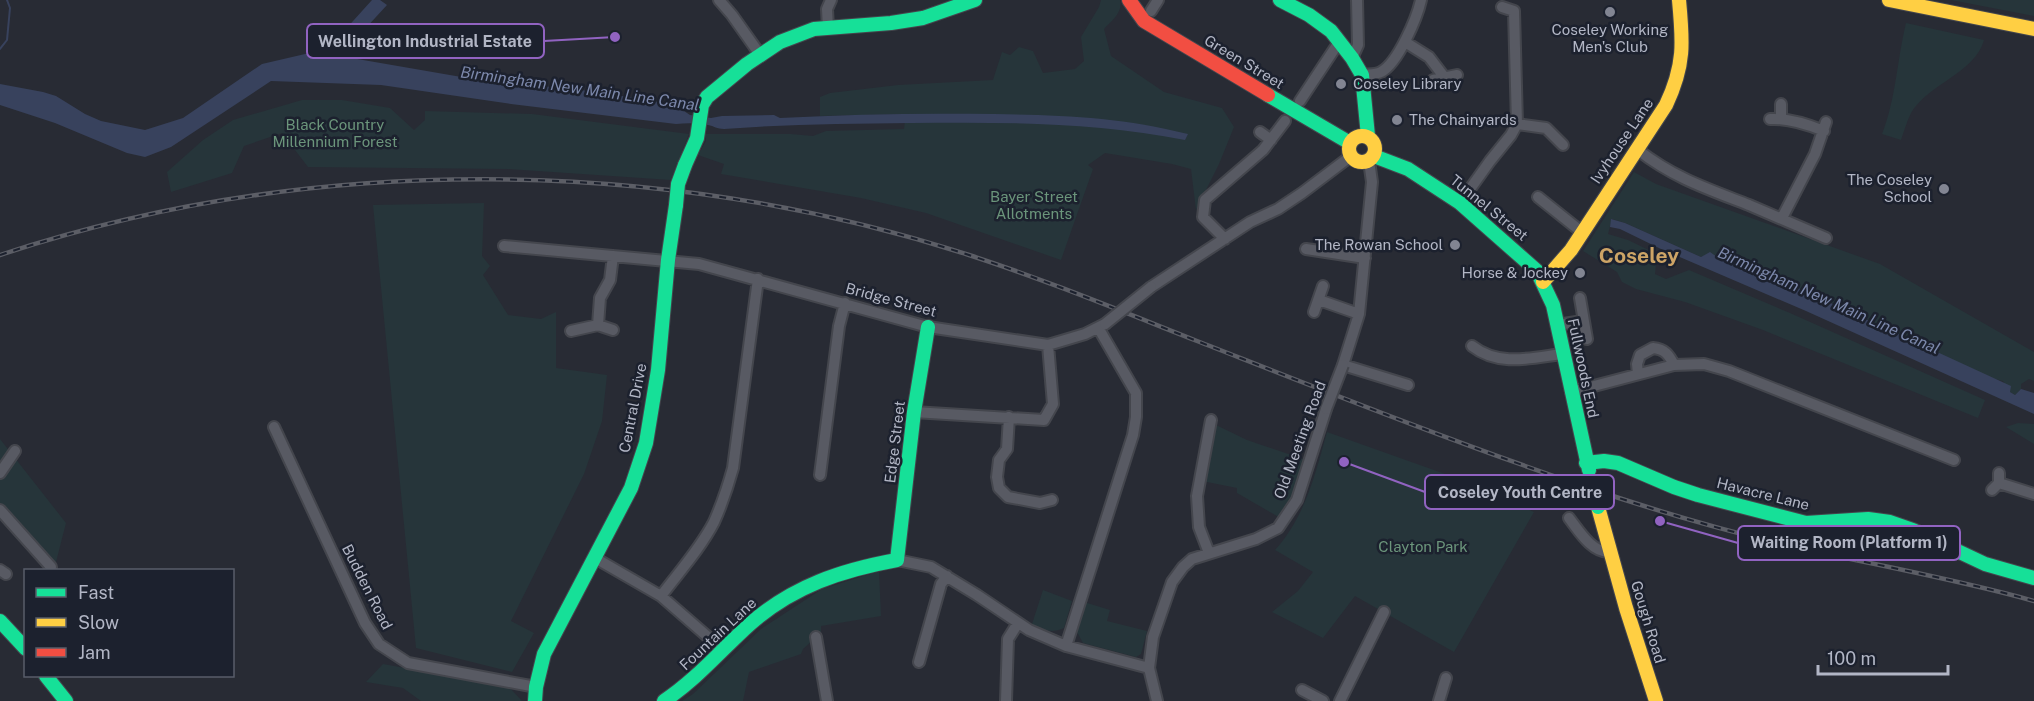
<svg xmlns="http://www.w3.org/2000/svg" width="2034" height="701" viewBox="0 0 2034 701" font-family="'Public Sans',sans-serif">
	<rect width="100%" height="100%" fill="#282b34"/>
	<path fill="#26353a" d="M1101,0H1120C1123,13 1112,20 1104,29L1111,56L1164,92L1222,108L1234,127L1219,164L1196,210L1191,169L1172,164L1105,153L1088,165L1093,169L1061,260L926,213L861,198L721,174L724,164L698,155L706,141L705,134H791L813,136L826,131L904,129L906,114L820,116V97L830,93L898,85L993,80L1002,52L1010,55L1019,47L1033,51L1043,73L1075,69L1084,61L1081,37L1099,7Z
		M1951,0H2034V16Z
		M1906,23L1984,40C1975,73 1928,84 1911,113C1907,121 1904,131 1901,140L1882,134C1896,99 1897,60 1906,23Z
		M302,100H342L390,108L414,130L425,120V111L532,114L689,134L671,180L507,169L308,167L282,133L244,146L232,173L171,192L167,172L203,140L233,120Z
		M1634,172L1656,184L1880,264L2034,352V381L2029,379L2021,384V389L2015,395L2010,392L2003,381L1991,378L1950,360L1846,309L1785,283L1761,271L1717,257L1710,253L1701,257L1625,223L1612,219L1608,234L1628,240L1657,254L1655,274L1666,279L1689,270L1790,313L1985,400L1978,418L1763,330L1685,302L1636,289L1622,282L1617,272L1583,251Z
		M484,203L482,256L490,266L483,275L508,315L541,319L556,312V368L607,375L602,421L584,474L511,621L534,633L512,672L416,648L373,205Z
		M2018,423L2034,424V444L2006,427Z
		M1216,425L1247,440L1306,460L1293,498L1282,519L1237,493V488L1202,481Z
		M1327,432L1462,480L1534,512L1454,652L1355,596L1323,638L1272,612L1298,591L1313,572L1275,550C1305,517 1315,475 1327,432Z
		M0,439L66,523L55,566L0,506Z
		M879,571L881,616L821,626V633L812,635V641L803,649L801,654L749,672L743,701H682L693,694L761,629L822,589Z
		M1043,590L1072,601L1064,628C1051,634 1044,630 1032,624Z
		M1084,602L1110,610L1107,621L1147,631L1141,654L1136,657L1083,643L1077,632Z
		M383,664L509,687L522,701H421L403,688L366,682Z"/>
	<path fill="#38425d" d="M372,0H380L387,5L340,56L496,83L567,88L650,100L678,107L690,115L711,118L722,116L774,115L780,118C851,114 923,113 994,114C1062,115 1121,117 1188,134L1185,140C1095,122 1003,122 911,123C849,124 786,124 724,129C717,129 714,126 708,125C698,123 687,123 676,124L511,104L381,85L271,81L171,147L145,157L127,153L55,123L0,105V84L43,92L56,96L85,114L101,121L145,130L183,118L262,64L318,51L325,52Z
		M1611,219L1625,223L1701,257L1710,252L1717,257L1761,271L2011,386L2010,392L2015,395L2021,389L2034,393V414L1806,311L1661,249L1620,229L1610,227Z"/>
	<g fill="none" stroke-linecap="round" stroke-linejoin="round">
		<path stroke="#38425d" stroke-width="2" d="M0,49L7,40L10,8L7,0"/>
		<g stroke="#44464d" stroke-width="14">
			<path id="street" d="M719,0L732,15L761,56
				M1151,11L1158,0
				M828,28L827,9L831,0
				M1405,42L1429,57L1445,78
				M1352,58L1358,45L1357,0
				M1362,75C1367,74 1376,75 1381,72C1398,63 1417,18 1421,0
				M1433,80L1457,75
				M1300,101L1339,42
				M1781,118V104
				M1770,119C1788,118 1807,124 1824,131
				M1517,124L1546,128L1563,145
				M1260,132L1271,140
				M1638,150C1674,178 1708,189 1749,205C1775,216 1800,227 1826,238
				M1369,161L1372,182L1359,314L1343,365L1408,385
				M1538,197L1583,233
				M1460,203L1490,161L1511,135L1517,124L1514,11L1502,7
				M1782,218L1815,154L1826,122
				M1225,239L1203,217L1205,200L1263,150L1285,121
				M504,246L699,264L928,327L1048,345L1085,334L1105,324
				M1306,249L1365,258
				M1151,287L1250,222L1278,209L1302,193L1351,156
				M1580,298L1587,339
				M1319,300L1359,314
				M1314,312L1323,286
				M598,325L600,298L610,280L613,256
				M1557,325L1583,321
				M571,331L598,325L613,330
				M1472,346C1499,367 1531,358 1562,354
				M1638,374L1637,364L1640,355L1653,348C1665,349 1669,355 1674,365
				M1571,392L1674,365L1704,364L1729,371L1954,460
				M914,412L1044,420L1053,404L1048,345
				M1009,417L1007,449L999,460L997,477L999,488L1008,497L1040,503L1052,500
				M274,427L365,623L379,644L408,663L536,687
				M0,473L15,451
				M820,475L839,326L845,303
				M1999,483L2034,494
				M1992,490L1999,483V473
				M0,510L51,567
				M1569,518C1579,531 1592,553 1610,552
				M1209,553L1199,527L1197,496L1211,420
				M595,558L661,596L723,650
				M897,560L931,567L977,595L1029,630L1066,646L1149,668
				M0,570L6,574
				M661,596C679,572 700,549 714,522C722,504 728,486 733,468L758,279
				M816,637L827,701
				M1066,646L1133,435L1136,417V393L1099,329
				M919,662L941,584L947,576
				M1302,690L1323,701
				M1006,701L1008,639L1018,623
				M1157,701L1149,668L1153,637L1172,582L1183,567L1192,559L1256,539L1278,528L1297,500L1326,409
				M1340,701L1384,612
				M1439,701L1446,678"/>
		</g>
		<g stroke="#44464d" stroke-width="16">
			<path id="fast" d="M1280,0L1309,15L1331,31L1352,58L1362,75L1368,136
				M1268,95L1350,143
				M1374,156L1408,169L1460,203L1537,271L1553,305L1589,470
				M685,165L697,138L702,105L707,97L747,64L780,42L814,29L891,23L923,18L975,0
				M1586,463L1604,461L1618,463L1674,487L1698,495L1806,523L1868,519L1890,522L1913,530L1985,564L2034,578
				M0,621L26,649
				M46,676L66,701
				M535,701L536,687L544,654L631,488L646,443L658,370L668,260L676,205
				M664,701C697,679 721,650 750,624C793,586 842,570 897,560L914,412L928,327"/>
		</g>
		<g stroke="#44464d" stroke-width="16">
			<path id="slow" d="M1889,0L2034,29
				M1349 149a13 13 0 1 1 26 0a13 13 0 1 1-26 0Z
				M1543,282L1571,250L1666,105C1685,65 1683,42 1679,0
				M1598,507L1626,608L1656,701"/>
		</g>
		<g stroke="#44464d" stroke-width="16">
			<path id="jam" d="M1129,0L1144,21L1268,95"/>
		</g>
		<use href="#street" stroke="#585a63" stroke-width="10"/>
		<use href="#fast" stroke="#16e098" stroke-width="14"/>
		<use href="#slow" stroke="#ffcf43" stroke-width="14"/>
		<use href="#jam" stroke="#f24e42" stroke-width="14"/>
		<g stroke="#5c5e66" stroke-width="4.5">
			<path id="rail" d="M0,255C309,153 660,155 969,255C1046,280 1121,311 1197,341C1325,391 1453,442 1583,486C1650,509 1718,529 1786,545C1869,564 1952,578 2034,601"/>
		</g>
		<use href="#rail" stroke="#1c212e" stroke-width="2" stroke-dasharray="7" stroke-linecap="butt"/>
		<g stroke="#44464d" stroke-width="14" stroke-linecap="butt">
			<path id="street-bridge" d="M1105,324L1151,287
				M1326,409L1343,365"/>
		</g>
		<g stroke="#44464d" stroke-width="16" stroke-linecap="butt">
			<path id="fast-bridge" d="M676,205L678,184L685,165
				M1592,481L1598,507"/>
		</g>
		<use href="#street-bridge" stroke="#585a63" stroke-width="10"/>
		<use href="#fast-bridge" stroke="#16e098" stroke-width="14"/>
	</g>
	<g fill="#828592" stroke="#1c212e" stroke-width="2">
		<circle cx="1610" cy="12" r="6"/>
		<circle cx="1341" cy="84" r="6"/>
		<circle cx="1397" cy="120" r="6"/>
		<circle cx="1944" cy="189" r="6"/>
		<circle cx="1455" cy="245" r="6"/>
		<circle cx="1580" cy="273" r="6"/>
	</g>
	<g text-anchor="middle" stroke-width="5" stroke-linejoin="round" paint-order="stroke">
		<g font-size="15" fill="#b2b6c5" stroke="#1c212e" text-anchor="end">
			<text x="1610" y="35" text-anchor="middle">Coseley Working<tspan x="1610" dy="17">Men's Club</tspan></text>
			<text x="1353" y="89" text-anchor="start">Coseley Library</text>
			<text x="1409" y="125" text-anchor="start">The Chainyards</text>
			<text x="1932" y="185">The Coseley<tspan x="1932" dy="17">School</tspan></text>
			<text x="1443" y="250">The Rowan School</text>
			<text x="1568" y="278">Horse &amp; Jockey</text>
		</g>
		<g font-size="15" fill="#b2b6c5" stroke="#1c212e">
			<text transform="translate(1244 62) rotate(31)" y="5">Green Street</text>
			<text transform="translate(1622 141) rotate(-56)" y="5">Ivyhouse Lane</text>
			<text transform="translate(1489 208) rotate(39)" y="5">Tunnel Street</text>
			<text transform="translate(891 300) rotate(15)" y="5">Bridge Street</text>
			<text transform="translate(1583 368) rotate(78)" y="5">Fullwoods End</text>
			<text transform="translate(633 408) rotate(-79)" y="5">Central Drive</text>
			<text transform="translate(1300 440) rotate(-70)" y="5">Old Meeting Road</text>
			<text transform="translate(895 442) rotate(-83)" y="5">Edge Street</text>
			<text transform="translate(1763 494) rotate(14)" y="5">Havacre Lane</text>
			<text transform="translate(367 587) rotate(63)" y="5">Budden Road</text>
			<text transform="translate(1648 622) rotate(73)" y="5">Gough Road</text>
			<text transform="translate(718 634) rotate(-43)" y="5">Fountain Lane</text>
		</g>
		<g font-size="15" fill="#6b957b" stroke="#1c212e">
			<text x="335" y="130">Black Country<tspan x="335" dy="17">Millennium Forest</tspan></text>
			<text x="1034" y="202">Bayer Street<tspan x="1034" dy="17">Allotments</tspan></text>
			<text x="1423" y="552">Clayton Park</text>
		</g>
		<g font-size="16" font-style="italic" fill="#7c88ab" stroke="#1c212e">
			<text transform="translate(580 88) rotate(8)" y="6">Birmingham New Main Line Canal</text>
			<text transform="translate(1829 300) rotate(24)" y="6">Birmingham New Main Line Canal</text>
		</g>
		<g font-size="21" font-weight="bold" fill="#cda466" stroke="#1c212e">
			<text x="1639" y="263">Coseley</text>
		</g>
	</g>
	<path fill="none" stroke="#9163c1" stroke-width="2" d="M615 37L544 41M1344 462L1425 492M1660 521L1738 543"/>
	<g fill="#9163c1" stroke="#1c212e" stroke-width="2">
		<circle cx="615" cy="37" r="6"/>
		<circle cx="1344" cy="462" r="6"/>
		<circle cx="1660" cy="521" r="6"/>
	</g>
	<g fill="#1c212e" stroke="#9163c1" stroke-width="2">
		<rect x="307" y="24" width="237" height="34" rx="6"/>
		<rect x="1425" y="475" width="189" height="34" rx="6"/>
		<rect x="1738" y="526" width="222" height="34" rx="6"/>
	</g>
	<g font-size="16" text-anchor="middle" font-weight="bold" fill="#b2b6c5">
		<text x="425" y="47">Wellington Industrial Estate</text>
		<text x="1520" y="498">Coseley Youth Centre</text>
		<text x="1849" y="548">Waiting Room (Platform 1)</text>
	</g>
	<rect x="24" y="569" width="210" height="108" fill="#1c212e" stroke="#585d6a" stroke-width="1.5"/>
	<rect x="36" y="588" width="30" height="9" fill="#16e098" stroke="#585d6a" stroke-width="1.5"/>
	<text x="78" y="599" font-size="18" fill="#b2b6c5">Fast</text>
	<rect x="36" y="618" width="30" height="9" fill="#ffcf43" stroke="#585d6a" stroke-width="1.5"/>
	<text x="78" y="629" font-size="18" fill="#b2b6c5">Slow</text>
	<rect x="36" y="648" width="30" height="9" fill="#f24e42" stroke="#585d6a" stroke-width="1.5"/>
	<text x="78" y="659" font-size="18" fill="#b2b6c5">Jam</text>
	<path d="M1818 665v9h130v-9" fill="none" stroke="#b2b6c5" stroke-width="3"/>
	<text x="1827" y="665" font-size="18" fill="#b2b6c5" stroke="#1c212e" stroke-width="4.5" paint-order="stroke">100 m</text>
</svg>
